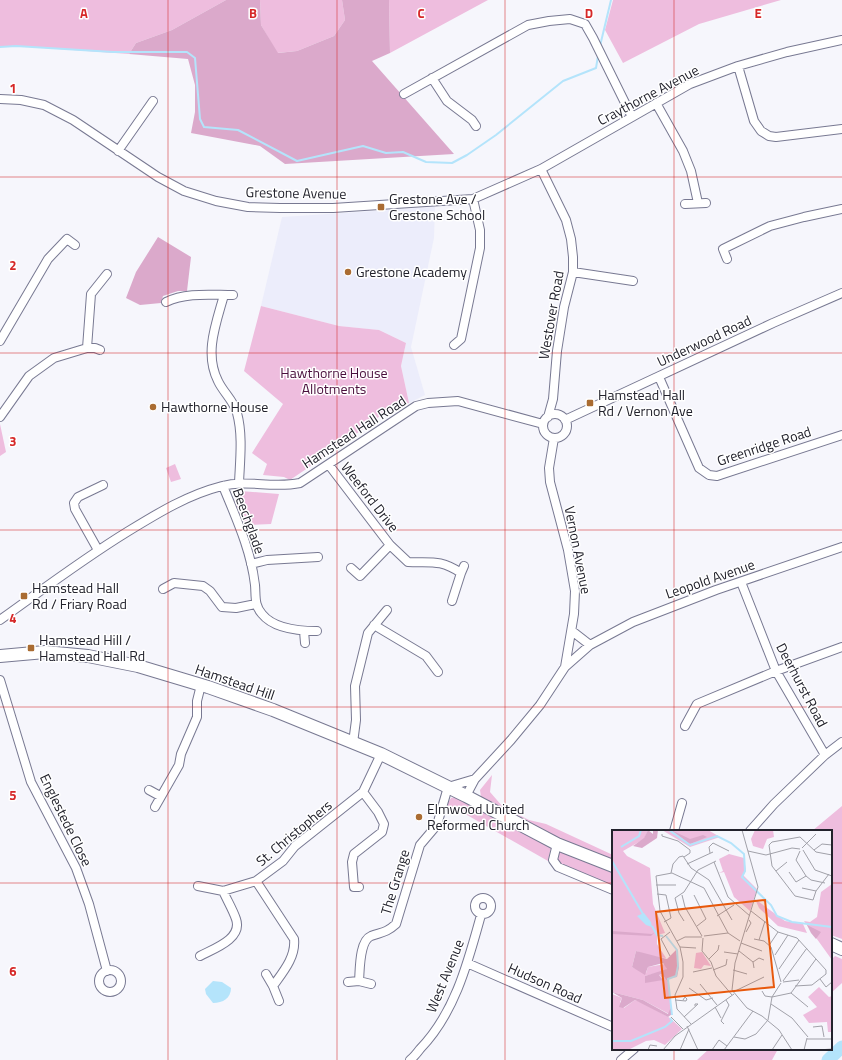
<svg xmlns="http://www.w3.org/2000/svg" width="842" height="1060" viewBox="0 0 842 1060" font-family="'Titillium Web',sans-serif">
	<rect width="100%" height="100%" fill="#f6f6fc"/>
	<path fill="#ecedfb" d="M435,207L434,238L411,347L425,395L409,403L401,366L406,343L379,330L339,326L261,306L282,217Z"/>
	<path fill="#eebdde" d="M0,0H226L172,30L136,43L129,54L16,46L0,47Z
		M260,0H342L345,20L334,36L297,51L277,53L261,25Z
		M389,0H488L390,53Z
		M613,0H781L699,24L623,63L605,30Z
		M261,306L339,326L379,330L406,343L401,366L409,403L384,413L343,444L290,480L284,477L263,475L267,464L252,453L283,404L244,371Z
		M0,424L6,452L0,456Z
		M175,464L181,479L171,482L166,468Z
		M240,491L279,494L271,524L250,525L251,536L234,502Z
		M492,775L490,792L503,807L529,820L546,824L613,855V863L586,853L496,807L481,797L480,790Z
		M456,797L551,847L548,861L467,815L446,806L451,798Z
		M842,806V939L831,935V831H812Z
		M560,849L613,870V887L561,866L557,860Z
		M835,956L842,959V983L831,993V960Z
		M709,1049H778L772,1060H697Z"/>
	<path fill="#dba9cb" d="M226,0H260L261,25L278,53L297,51L334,36L345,20L342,0H389L390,53L372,61L454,154L285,164L260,146L191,133L195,112V85L188,59L129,54L136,43L172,30Z
		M158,237L191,257L187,291H178L163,296L161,303L140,305L126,298L136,272Z"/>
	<path fill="#b4e4fb" d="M213,981L222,982L231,988C231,998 223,1003 213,1003L206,994L205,989Z"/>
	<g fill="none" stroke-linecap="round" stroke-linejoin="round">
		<path stroke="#b4e4fb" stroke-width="2" d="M600,46L611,0
			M0,47L16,46L113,52H187L195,58L200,119L204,127L238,130L297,161L363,146L386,153L403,152L426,162L452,163L467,155L496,135L563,81L596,68L598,56"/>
		<path stroke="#b4e4fb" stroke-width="13" d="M828,1060L842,1047"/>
		<g stroke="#787992" stroke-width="10">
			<path id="minor" d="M738,66L754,121L761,131L769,136L776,137L842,129
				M432,78L447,101L472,120L476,126
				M404,94L528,25L549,21L570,19L585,24L593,38L632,117
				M0,99L21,100L44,105L73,120L158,177L184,191L216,201L248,207L280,208H333L473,199L541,169L690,84L738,66L787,52L842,40
				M656,103L683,151L691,171L698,203
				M118,151L153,101
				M541,169L566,220L571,239L573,257V272L564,307L557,351L553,399L548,417
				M685,204L706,203
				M727,259L723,249L770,226L804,217L842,209
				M573,272L633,281
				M224,295C216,324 204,353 218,381C223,392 234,401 237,413C243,435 240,460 239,483
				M166,302C186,292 211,295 233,295
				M0,341L48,259L67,239L75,245
				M454,345L461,339L480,248V230L473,199
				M87,348L91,294L107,274
				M659,377L699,468L709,475L717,476L842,435
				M543 426a12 12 0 1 1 24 0a12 12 0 1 1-24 0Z
				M0,417L29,376L54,358L87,348H95L100,350
				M565,420L773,323L842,293
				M329,465L390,545L408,562C431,563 440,559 461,573
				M223,486C236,518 251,550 255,585C256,596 254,605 262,614C274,629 299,631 317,631
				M98,550L75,509L74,503L78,497L103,485
				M251,564L267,560L318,557
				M351,568L360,576L390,545
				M741,582L776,671L825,755
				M163,589L174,583L203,586L210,591L222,607L236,608L256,604
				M452,601L461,573L464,566
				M0,620C42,590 83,559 127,532C158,513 187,495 222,486C248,479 272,489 300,483L416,406L428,403L458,401L543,424
				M374,625L426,656L438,672
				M304,631L305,643
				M572,631L590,645
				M565,667L590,645L633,622L716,590L842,547
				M0,680L31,782L76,868L89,904L107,971
				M685,726L697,704L776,671L842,647
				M353,743L356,720L355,686L368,633L387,610
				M475,779L511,740L540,705L565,667L574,614L575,591L568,550L550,482L549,468L554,438
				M149,790L160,796
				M155,807L179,765L181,754L194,724L197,717V701L201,685
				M674,831L682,803
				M750,831L774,804L825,755L842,742
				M557,844L553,860L558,867L613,890
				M256,881L294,939C296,957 283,972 273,986
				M198,886L223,891L256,881L283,861L295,846L363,792L381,754
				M359,887H354L352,862L354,854L382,832L384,824L378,812L363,792
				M475 906a8 8 0 1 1 16 0a8 8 0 1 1-16 0Z
				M200,956C213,949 243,939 236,919C233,910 227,900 223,891
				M467,963L613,1027
				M99 981a11 11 0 1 1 22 0a11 11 0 1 1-22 0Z
				M266,974L273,986L279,1001
				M359,981C360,970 359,941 371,936C382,932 386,933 396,924L420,845L437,825L448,787L475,779L466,796
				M348,982L359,981L371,984
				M410,1060C414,1057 417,1053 420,1049C455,1013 468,962 481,915
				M621,1060L634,1049"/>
		</g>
		<g stroke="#787992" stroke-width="14">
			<path id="secondary" d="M0,656L45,652L88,656L138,666L208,687L273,710L381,754L466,796L557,844L613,866
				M831,944L842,949"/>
		</g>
		<use href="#minor" stroke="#fff" stroke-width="8"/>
		<use href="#secondary" stroke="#fff" stroke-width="12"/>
	</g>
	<path fill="none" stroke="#d62828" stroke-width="1" stroke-opacity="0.55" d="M168,0V1060M337,0V1060M505,0V1060M674,0V831M0,177H842M0,353H842M0,530H842M0,707H842M0,883H613M831,883H842M674,1049V1060"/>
	<g fill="#aa6c32" stroke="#fff" stroke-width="1.5">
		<rect x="377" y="203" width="8" height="8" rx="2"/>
		<circle cx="348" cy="272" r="4"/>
		<rect x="586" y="399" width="8" height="8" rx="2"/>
		<circle cx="153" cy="407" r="4"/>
		<rect x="20" y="592" width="8" height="8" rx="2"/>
		<rect x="27" y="644" width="8" height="8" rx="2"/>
		<circle cx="419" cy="817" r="4"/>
	</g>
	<g text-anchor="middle" stroke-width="3" stroke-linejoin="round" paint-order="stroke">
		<g font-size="14" fill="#22222c" stroke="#fff">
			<text transform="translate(648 95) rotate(-28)" y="5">Craythorne Avenue</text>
			<text transform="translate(296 193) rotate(1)" y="5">Grestone Avenue</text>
			<text transform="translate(551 315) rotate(-80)" y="5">Westover Road</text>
			<text transform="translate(704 341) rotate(-25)" y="5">Underwood Road</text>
			<text transform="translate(354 432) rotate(-33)" y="5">Hamstead Hall Road</text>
			<text transform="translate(764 446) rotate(-18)" y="5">Greenridge Road</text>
			<text transform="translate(370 497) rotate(52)" y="5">Weeford Drive</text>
			<text transform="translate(249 521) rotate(70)" y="5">Beechglade</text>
			<text transform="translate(578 550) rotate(79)" y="5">Vernon Avenue</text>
			<text transform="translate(710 579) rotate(-19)" y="5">Leopold Avenue</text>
			<text transform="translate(235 682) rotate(19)" y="5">Hamstead Hill</text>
			<text transform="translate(802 685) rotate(62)" y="5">Deerhurst Road</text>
			<text transform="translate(66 820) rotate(64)" y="5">Englestede Close</text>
			<text transform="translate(294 833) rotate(-40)" y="5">St. Christophers</text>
			<text transform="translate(395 882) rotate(-73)" y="5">The Grange</text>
			<text transform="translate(445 976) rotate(-68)" y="5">West Avenue</text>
			<text transform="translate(545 983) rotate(24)" y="5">Hudson Road</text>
		</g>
		<g font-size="14" fill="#22222c" stroke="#fff" text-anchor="start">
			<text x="389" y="204">Grestone Ave /<tspan x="389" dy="16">Grestone School</tspan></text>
			<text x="356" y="277">Grestone Academy</text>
			<text x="598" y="400">Hamstead Hall<tspan x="598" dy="16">Rd / Vernon Ave</tspan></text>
			<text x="161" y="412">Hawthorne House</text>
			<text x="32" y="593">Hamstead Hall<tspan x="32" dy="16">Rd / Friary Road</tspan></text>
			<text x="39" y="645">Hamstead Hill /<tspan x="39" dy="16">Hamstead Hall Rd</tspan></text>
			<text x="427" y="814">Elmwood United<tspan x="427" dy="16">Reformed Church</tspan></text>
		</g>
		<g font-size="14" fill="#4a0f3d" stroke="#fff">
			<text x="334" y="378">Hawthorne House<tspan x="334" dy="16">Allotments</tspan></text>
		</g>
	</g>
	<g transform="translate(612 830)">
		<rect width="220" height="220" fill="#f6f6fc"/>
		<path d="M0,0H36L32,9L11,21L15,26L38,38L41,74L53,103L45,105V114L54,128L37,126L24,121L20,137L34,143L36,137L53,134L55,139L53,141L33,146L51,149L47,145L50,144L57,154L59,177L57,184L31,170L0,162ZM50,0H96L108,7L78,17ZM143,0H161L162,7L155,9L151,19L141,16L139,9ZM117,24L132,28L134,41L131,45L145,59L138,81L122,67L112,42L107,43L111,41L107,29ZM220,54V130L192,91L198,92L205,87L209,62ZM143,69L173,91L191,94L195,103L166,96L147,78ZM90,122L99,136L92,135L89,139L82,138L84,123ZM207,157L217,167L220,166V202H216L215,192L197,193L191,185L205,177L196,167ZM0,164L10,168L8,172L12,178L23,170L31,173L58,188L70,199L53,215L42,210L34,211L16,220H0Z" fill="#eebdde"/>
		<path d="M36,0L41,4V0H46L45,8L30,18L21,16L32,8ZM59,0L78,9L91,5L95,7L78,14ZM195,95L209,102L204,109L199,103ZM0,101L40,104L43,102L39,106L0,104ZM64,120L67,137L65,147L57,148V154L50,144L47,145L51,150L33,153V146L55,139L51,133L36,137L33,145L20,137L24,121L55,129ZM0,162L31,170L56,184L59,177L60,184L56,187L23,170L11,178L7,177L10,168Z" fill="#dba9cb"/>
		<path d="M32,83L39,92L40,97L34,95L25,86Z" fill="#b4e4fb"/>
		<path fill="none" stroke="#b4e4fb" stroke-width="2" d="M57,0L78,15L105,6L119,13L132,24L133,41L130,47L159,75L165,86L180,92L220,97M9,17L27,6L29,0M0,31L31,84M40,96L45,105L51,106M54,106L65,120L66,136L64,146L56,149L60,185M0,211H19L53,197L60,191L58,188"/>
		<path fill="none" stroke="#a1a1a9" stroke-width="1" d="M130,0L146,57L123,133L120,160L135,178L150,186L167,200L180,220M50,4V6L66,11L78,20V23L72,27M190,18L204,4M191,20L203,40L220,46M202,20L210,14L220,15M136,21L154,25L180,18L188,19M188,21L184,30L194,46L199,50L213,53M98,23L97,17L101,13L117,21M102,32L116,67L138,86M75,34L101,22M164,41L175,32M177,42L184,52L194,46M59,43L61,34L67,27L71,26L79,38L97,50L120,90M217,44L204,61L201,70L183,66L160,36L157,15L160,12L188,7L204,22L220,25M44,55H64M190,58L204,61M45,64L54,65L59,88L52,92M70,65L73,77L90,106M82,65L94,89L85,96M139,81L166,102L185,108L214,140V144L200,155L183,156M105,86L122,75M72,91L67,83L63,68L72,62L86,40L104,31M58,102L49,109L58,126M134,102L139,93L137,90M92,106L116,103L128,111M91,108L90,121L99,132L104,146L120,165M142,109L152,111L159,117L169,152M147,110L153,91M65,111L73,107H90M129,113L150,121M158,114L166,102M68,117L84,118M127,121L141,132L142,138M112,122L126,124M163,125L176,105M97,129L106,120L107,115M141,132L147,128L152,130M167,139L187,110M101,140L114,135L115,129M121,140L135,144M81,142L100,138M208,149L214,157L220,152M171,151L195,118M171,152L187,150M88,154L105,175M77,158L94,170L101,168M150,161L153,166L160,167L179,163M121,162L152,147M179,163L204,129M179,163L196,177M63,170L74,171L75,169L73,167L71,170M159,174L180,188L196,207M103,177L109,188M59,187L71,199M72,187L86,174H83V176M79,194L65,179L63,165L71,147V132L68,117L48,81L44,46L60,43L92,58L116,103M112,194L109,191L117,175L114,170M75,196L86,220M201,197L210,196L212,207M122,207L133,209L144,204L156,190L160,167L169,153M195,209H220M36,220L38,215L45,216M51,220L63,206L122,164M68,220L77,199M100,220L107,210L115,216M112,220L141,181M160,220L170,205M192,220L195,208M206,220L220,219"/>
		<path fill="#e8590c" fill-opacity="0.15" stroke="#e8590c" stroke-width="2" d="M153,70L162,157L53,168L44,82Z"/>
		<rect width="220" height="220" fill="none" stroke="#22222c" stroke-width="2"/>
	</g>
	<g font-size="13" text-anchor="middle" font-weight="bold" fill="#d62828" stroke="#fff" stroke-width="3" stroke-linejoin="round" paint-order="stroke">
		<text x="84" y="18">A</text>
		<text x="253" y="18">B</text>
		<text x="421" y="18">C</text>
		<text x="589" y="18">D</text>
		<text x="758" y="18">E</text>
		<text x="13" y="93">1</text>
		<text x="13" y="270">2</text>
		<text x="13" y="446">3</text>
		<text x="13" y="623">4</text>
		<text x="13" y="800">5</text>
		<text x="13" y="976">6</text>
	</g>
</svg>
